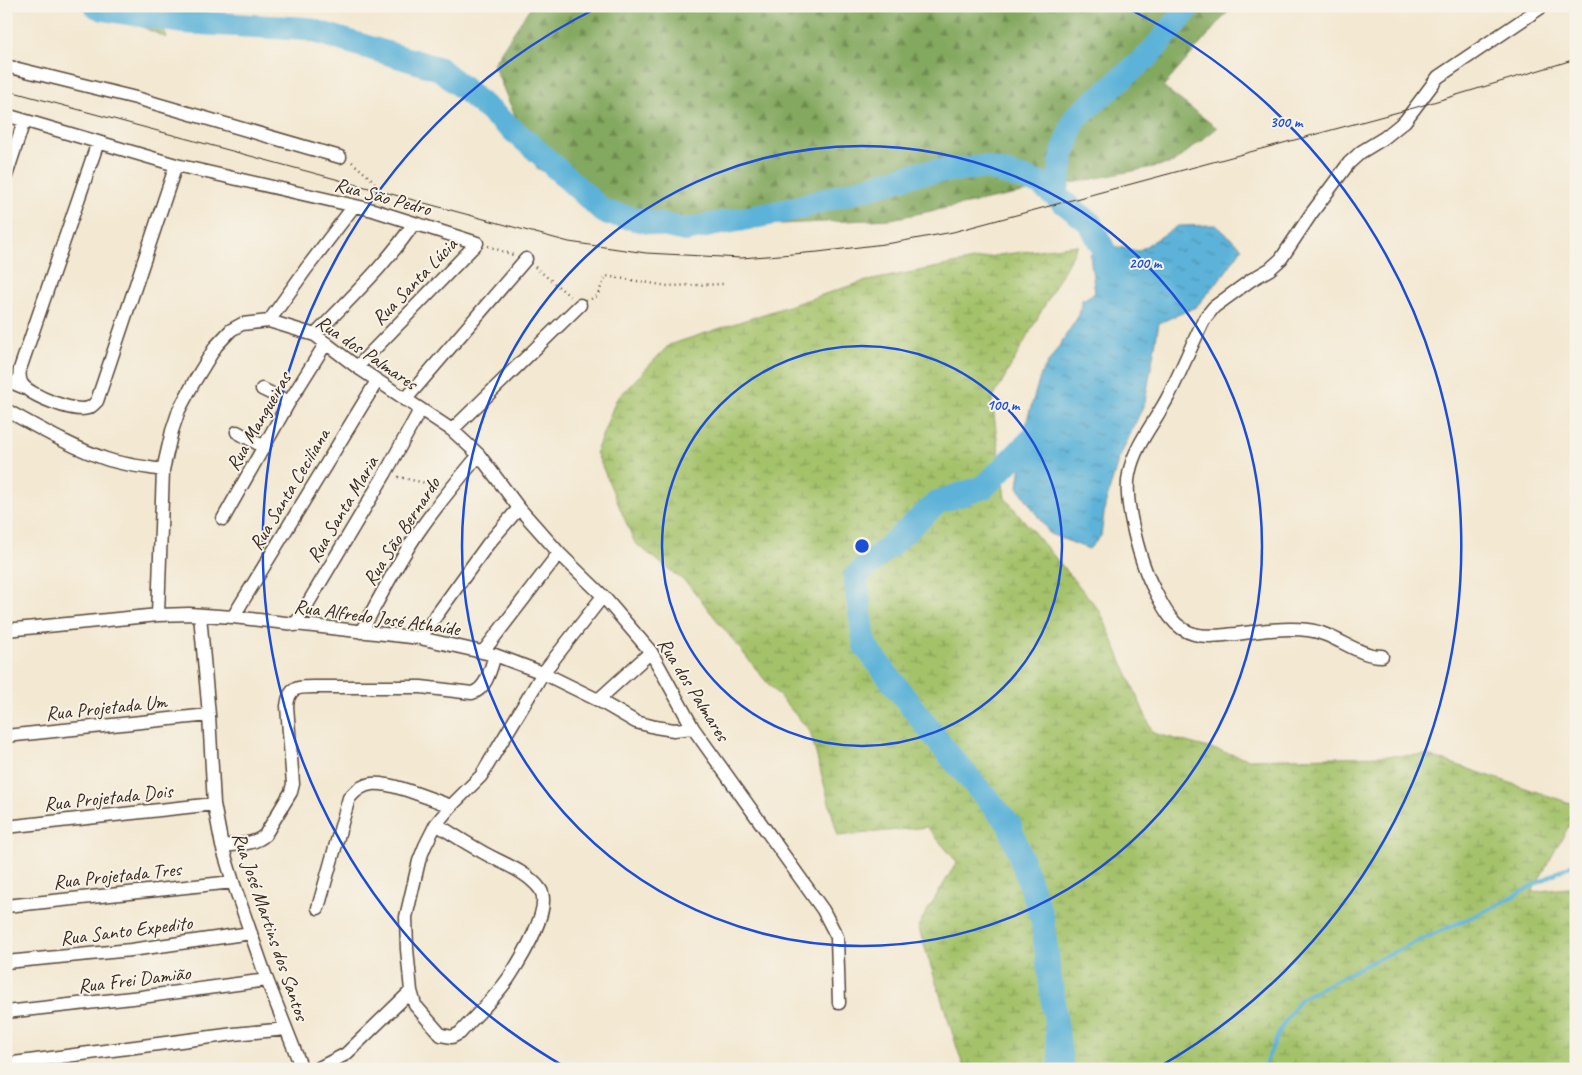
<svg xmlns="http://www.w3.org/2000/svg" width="1582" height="1075" viewBox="0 0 1582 1075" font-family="Caveat,sans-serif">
	<defs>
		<pattern id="forest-firs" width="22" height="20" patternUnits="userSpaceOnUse" patternTransform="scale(1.25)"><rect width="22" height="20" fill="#83a85e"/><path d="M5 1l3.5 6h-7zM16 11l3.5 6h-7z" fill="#6c894d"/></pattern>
		<pattern id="wetland-marsh" width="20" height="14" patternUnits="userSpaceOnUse" patternTransform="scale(1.25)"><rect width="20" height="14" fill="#a4c26a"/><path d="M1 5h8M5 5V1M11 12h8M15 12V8" fill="none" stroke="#879e57"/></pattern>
		<pattern id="park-tufts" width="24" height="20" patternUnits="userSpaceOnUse" patternTransform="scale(1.25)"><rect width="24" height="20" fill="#a4c26a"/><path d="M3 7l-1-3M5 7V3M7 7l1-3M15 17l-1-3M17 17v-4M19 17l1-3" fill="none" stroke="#879e57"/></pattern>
		<pattern id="water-ripples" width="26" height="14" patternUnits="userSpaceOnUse" patternTransform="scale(1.25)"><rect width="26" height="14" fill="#5cb2d8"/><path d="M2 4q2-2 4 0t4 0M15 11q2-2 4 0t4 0" fill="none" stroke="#4d91af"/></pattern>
	</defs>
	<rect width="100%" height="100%" fill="#f7f3e8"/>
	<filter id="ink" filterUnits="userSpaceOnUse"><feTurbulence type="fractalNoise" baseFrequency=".02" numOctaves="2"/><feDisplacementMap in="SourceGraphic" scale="10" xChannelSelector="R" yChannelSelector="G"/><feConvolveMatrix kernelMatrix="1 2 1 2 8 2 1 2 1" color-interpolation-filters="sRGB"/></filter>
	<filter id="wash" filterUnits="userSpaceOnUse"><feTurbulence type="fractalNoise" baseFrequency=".0096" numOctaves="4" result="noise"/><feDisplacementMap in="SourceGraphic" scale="20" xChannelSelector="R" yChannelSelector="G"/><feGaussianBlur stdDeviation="1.12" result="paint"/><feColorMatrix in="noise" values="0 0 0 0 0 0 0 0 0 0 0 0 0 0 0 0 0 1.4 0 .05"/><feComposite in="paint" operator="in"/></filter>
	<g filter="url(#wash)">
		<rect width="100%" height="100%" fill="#f3e8d1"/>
		<path fill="url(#forest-firs)" stroke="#5f693e" d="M531,6H1233L1163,87L1217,128L1173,163L891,219L647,230L537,168L493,64Z"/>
		<path fill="url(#wetland-marsh)" stroke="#707644" d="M1078,245L992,400L1005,498L1100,611L1153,733L1249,759L1427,755L1576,805V813L1532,892L1576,887V1069H964L918,926L957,862L927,827L838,836L810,731L765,680L688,584L635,543L596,452L616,400L669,345L862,282L999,255Z"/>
		<path fill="url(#park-tufts)" stroke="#707644" d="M95,6H155L167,38Z"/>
		<path fill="url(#water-ripples)" stroke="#4c6e7b" d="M1216,225L1242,248L1224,274L1196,307L1159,323L1145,402L1118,461L1105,506L1101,536L1089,549L1050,534L1018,487L1027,420L1041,374L1079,315L1082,300L1095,293L1090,255L1106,237L1113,246L1138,251L1178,226Z"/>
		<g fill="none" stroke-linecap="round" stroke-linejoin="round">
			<path stroke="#5cb2d8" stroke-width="4" d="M1263,1069L1281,1028L1300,999L1365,965L1494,907L1576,862"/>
			<path stroke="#5cb2d8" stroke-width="24" d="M96,6L103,9L182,22L307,29L440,69L534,148L604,212L685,230L790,210L919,173L983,167L1039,183L1090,223L1112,266L1110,272
				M1056,196L1063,153L1075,118L1149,55L1190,6
				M1043,422L1034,437L984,487L938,502L855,577L865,646L945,750L1009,824L1042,918L1062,1069"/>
		</g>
	</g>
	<g filter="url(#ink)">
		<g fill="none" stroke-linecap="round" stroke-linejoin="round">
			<g stroke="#574639" stroke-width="15">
				<path id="minor" d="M6,66L136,98L340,157
					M6,115L176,165L373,210L477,243L357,367
					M98,142L20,369C19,375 19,379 22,384C30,396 75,413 88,408C92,407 95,403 97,401L176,165
					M6,176L24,121
					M269,321L306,269L354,206
					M315,335C349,299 386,265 414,223
					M6,380L25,388
					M262,389L289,402
					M405,400L526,259
					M6,410C39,428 71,447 106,459C124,465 145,467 163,470
					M452,430L580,305
					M237,432L264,447
					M223,519L289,402L326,343
					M158,615L163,470L172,431L179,410L194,382L216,346L231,330L242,324L269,321L315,335L357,367L452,430L479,455L519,508L559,553L603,596L651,652L693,728L823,910L837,937L839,1003
					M200,615L209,715L214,804L222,846L233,882L267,980L302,1069
					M233,617L377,381
					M295,625L385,474L420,410
					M6,630L158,615L189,614L233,617L420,638L495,655L543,673L598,700L636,722L655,727L674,730L693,728
					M361,632C379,599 396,565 417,534C436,506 457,481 479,455
					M420,638L488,544L519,508
					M483,652L559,553
					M1382,656C1356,656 1335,633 1308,630C1286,627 1258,631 1236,634C1222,635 1208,638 1194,634C1174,629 1164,609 1155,591C1141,566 1123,502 1129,474C1134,446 1155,422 1168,397C1181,371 1192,344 1205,318L1214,307L1251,280L1270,269L1281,259L1311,214L1349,163L1361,152L1384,138L1405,121L1438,77L1543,6
					M598,700L651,652
					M6,736L209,715
					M436,824C451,833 464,842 479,850C498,862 526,870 540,889C553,907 521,959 510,976C497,996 476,1015 460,1033L452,1037L441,1035L415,1005L411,991L407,949L406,917L419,861L425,846L436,824L451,806L481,776L543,673L603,596
					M6,827L214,804
					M222,846C237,844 254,845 265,835L291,792L293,784L287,706C289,687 297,687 314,687H421L472,693C487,689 491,667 495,655
					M6,906L233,882
					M318,908L349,798C355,791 362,785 372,784C393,782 430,799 451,806
					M6,962L131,950L251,933
					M6,1012L141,997L267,980
					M6,1064L234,1034L286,1029
					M317,1069L346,1054L411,991"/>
			</g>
			<path stroke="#574639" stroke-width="2.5" stroke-dasharray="1 4" stroke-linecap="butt" d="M352,162L377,184L381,193L380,199
				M488,246L513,255
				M535,267L571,297
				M591,299L597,296L606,276L668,286L724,284
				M398,477L439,486"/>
			<use href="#minor" stroke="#fff" stroke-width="12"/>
			<path stroke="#3b2a1e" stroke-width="1" d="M6,90L569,242L646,253L741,258L818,252L892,243L953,232L1417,107L1576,59"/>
		</g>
	</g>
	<g fill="none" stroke="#1d4ed8" stroke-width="2.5">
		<circle cx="862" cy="546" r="200"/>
		<circle cx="862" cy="546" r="400"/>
		<path d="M567 1068A600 600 0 0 1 599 7M1125 7A600 600 0 0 1 1157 1068"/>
	</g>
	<g text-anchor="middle" stroke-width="4" stroke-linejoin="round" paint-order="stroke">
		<g font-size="20" fill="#3b2a1e" stroke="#f7f3e8">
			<text transform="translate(383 196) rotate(15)" y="7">Rua São Pedro</text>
			<text transform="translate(414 281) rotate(-46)" y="7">Rua Santa Lúcia</text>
			<text transform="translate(367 352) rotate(34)" y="7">Rua dos Palmares</text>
			<text transform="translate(258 421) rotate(-60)" y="7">Rua Mangueiras</text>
			<text transform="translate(289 489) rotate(-59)" y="7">Rua Santa Ceciliana</text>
			<text transform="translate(342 509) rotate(-59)" y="7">Rua Santa Maria</text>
			<text transform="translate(401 531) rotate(-57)" y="7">Rua São Bernardo</text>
			<text transform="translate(377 617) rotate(8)" y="7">Rua Alfredo José Athaíde</text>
			<text transform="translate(694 689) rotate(58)" y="7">Rua dos Palmares</text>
			<text transform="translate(106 707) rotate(-6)" y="7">Rua Projetada Um</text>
			<text transform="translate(108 797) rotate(-6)" y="7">Rua Projetada Dois</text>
			<text transform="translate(117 875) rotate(-6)" y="7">Rua Projetada Tres</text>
			<text transform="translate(271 926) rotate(71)" y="7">Rua José Martins dos Santos</text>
			<text transform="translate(126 930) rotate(-7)" y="7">Rua Santo Expedito</text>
			<text transform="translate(134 979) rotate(-7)" y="7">Rua Frei Damião</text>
		</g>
	</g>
	<circle cx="862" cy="546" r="8" fill="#1d4ed8" stroke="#f7f3e8" stroke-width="2.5"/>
	<g font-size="15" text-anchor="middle" font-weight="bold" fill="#1d4ed8" stroke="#f7f3e8" stroke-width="4" stroke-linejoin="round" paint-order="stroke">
		<text x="1286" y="127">300 m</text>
		<text x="1145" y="268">200 m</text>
		<text x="1003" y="410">100 m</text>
	</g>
	<rect width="1582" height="1075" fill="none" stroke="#f7f3e8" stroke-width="25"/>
</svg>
